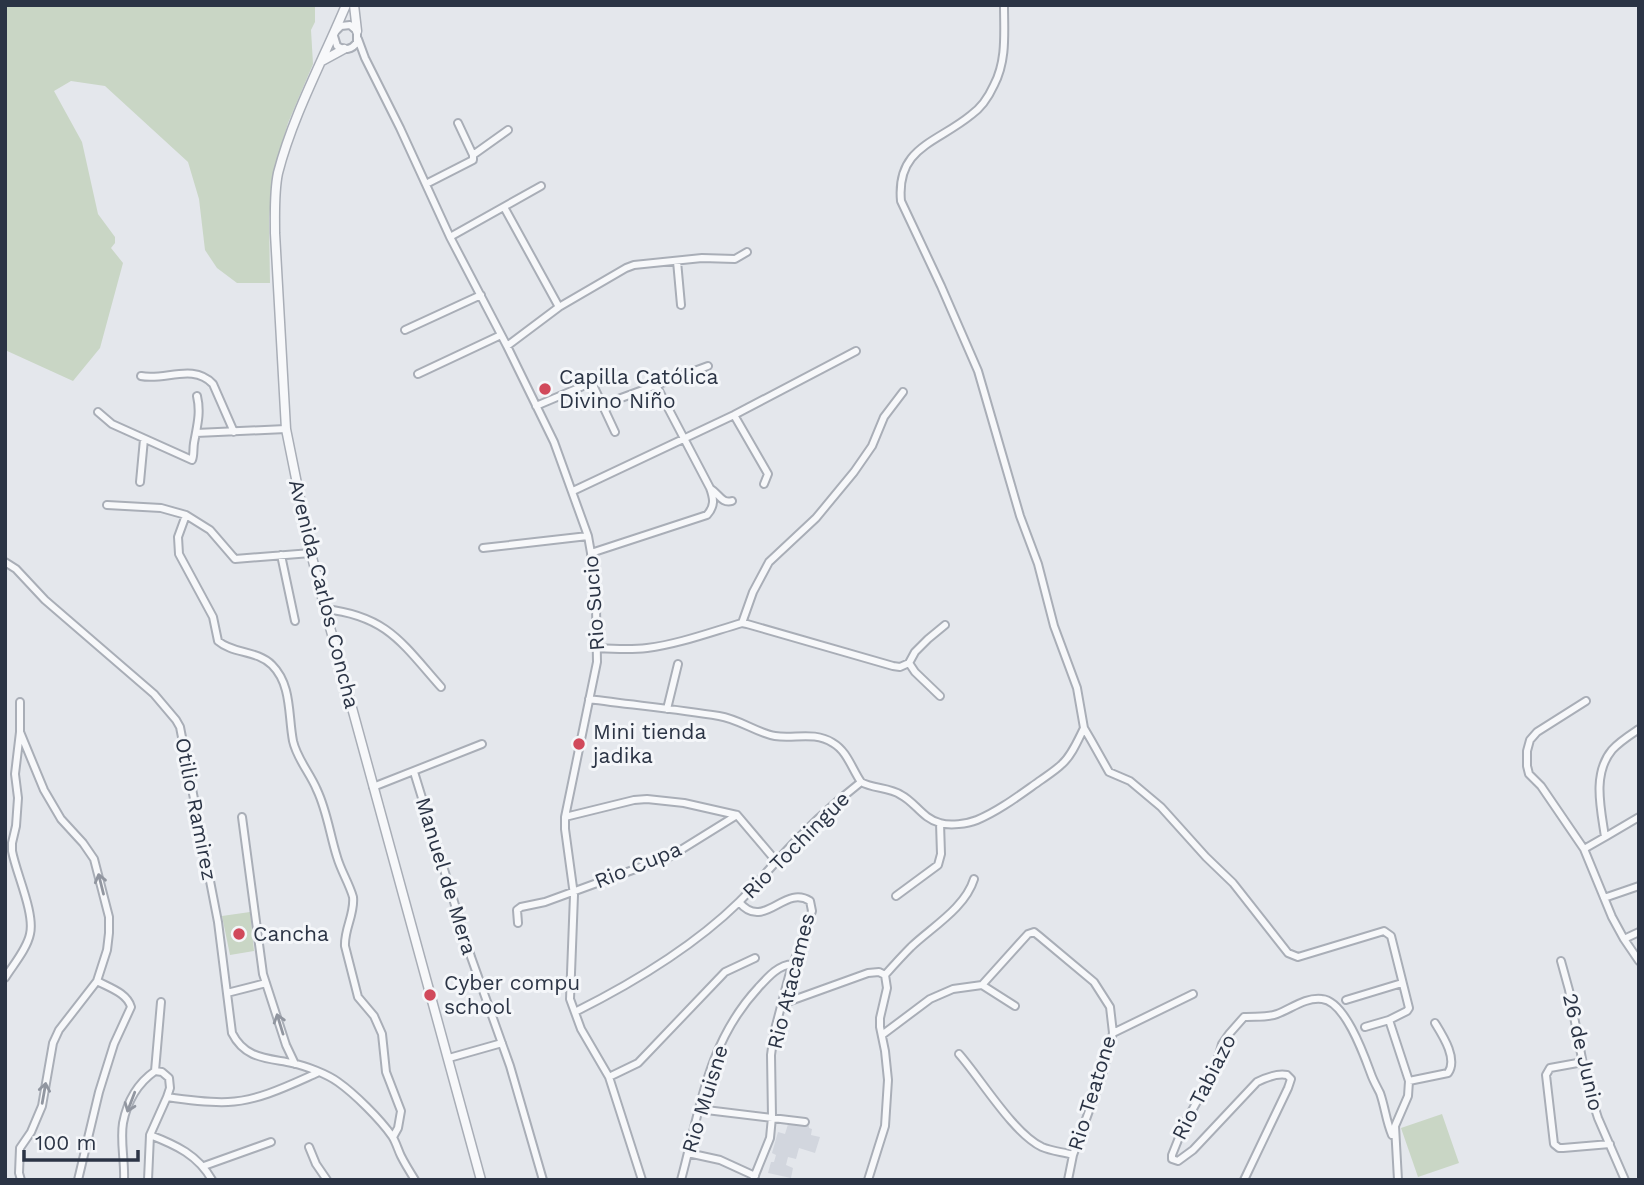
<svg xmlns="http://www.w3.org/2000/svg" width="1644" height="1185" viewBox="0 0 1644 1185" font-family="'Work Sans',sans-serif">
	<rect width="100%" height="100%" fill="#e4e7ec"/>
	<path fill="#d2d6de" d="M789,1121L809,1126V1128L812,1129L811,1135L820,1137L815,1153L799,1148L796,1159L788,1157L786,1165L793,1168L791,1178L768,1173L771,1162H774L776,1155L772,1153L778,1132L785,1134Z"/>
	<path fill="#c9d6c5" d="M5,5H315V22L311,30L313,64L288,123L274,172L269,218L270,283H237L217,268L205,250L199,199L188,162L105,86L71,81L54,91L82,142L98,214L115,237V243L111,248L123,263L100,348L73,381L5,350Z
		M250,912L254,951L230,955L222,916Z
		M1442,1114L1459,1163L1418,1177L1401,1128Z"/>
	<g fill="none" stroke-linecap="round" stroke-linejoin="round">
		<g stroke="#a9aeb7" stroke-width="10">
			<path id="minor" d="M1004,5C1004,33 1007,60 994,85C989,96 981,108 971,115C937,143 896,147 901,201L941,286L978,371L1020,516L1038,564L1054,626L1077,688L1084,728L1091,740L1109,772L1130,781L1161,807L1206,857L1233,883L1288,953L1298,957L1384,931L1391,936L1409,1008L1407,1011L1389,1020L1409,1081L1408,1096L1395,1126L1398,1180
				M334,36L337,46C345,51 352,50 357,42V31L350,25L341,26L336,31
				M358,39L365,58L400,128L450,237L507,346L554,442L588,536L591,553L596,607L597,662L565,817V829L574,895L570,999L581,1029L609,1077L642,1180
				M473,155L508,130
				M426,184L473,160V155L458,123
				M504,207L559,307
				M450,237L541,186
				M677,261L681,305
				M405,330L481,295
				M507,346L559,307L626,268L634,265L702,258L735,259L747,252
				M418,374L501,335
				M141,376C165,381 193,363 213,384L234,432
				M602,405L708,366
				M536,406L588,384L594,387L615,432
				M98,412L112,424L192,460C194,455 193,449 194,443C197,426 201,413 197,396
				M734,415L768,474L764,484
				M196,433L286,429
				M140,482L144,439
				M711,489C719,494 722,504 732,501
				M573,491L734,415L856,351
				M107,505L161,508L186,515L210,530L235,559L311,553
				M186,515L178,537L179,554L213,617L218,641C233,654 257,650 272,665C292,685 288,715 293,741C297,759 310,773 317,790C327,811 330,835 337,857C341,871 349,883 353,897C355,914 344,929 345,946L358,997L374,1016L382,1034L386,1072L401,1111L398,1128L393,1137
				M483,548L588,536
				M591,553L707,515C715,506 714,499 710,488L656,385
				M281,555L295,621
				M5,562L16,569L45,600L154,694L176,720L180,727L218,922L232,1033C245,1059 267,1058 292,1063C306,1066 327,1074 338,1082C355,1094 380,1119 392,1136C396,1142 398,1150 401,1156C405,1164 410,1172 415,1180
				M325,609C387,616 402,643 441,687
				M742,623L753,592L769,562L816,518L854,472L872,446L884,417L903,392
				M597,648C614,649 630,650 647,648C679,644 711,632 742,623L747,624L893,666L900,667L909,663L915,652L928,639L945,625
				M909,663L915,672L940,696
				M589,699C632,705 676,709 719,716C739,719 757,733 775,736C795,739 814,731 833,743C847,751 852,769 861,782
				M1586,701L1537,732L1530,740L1527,751V766L1529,774L1541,786L1584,849L1612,917L1624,939L1639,961
				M667,709L678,664
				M20,732L44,790L61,819L83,843L94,859L109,917V933L107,950L97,981L59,1030L53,1043L42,1106L31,1132L20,1148L19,1173L21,1180
				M414,772L471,957L510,1066L543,1180
				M373,787L482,744
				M242,817L263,974L286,1045L295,1064
				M565,817L634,800L647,799L684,803L737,815L776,861
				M1605,837L1639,817
				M1584,849L1605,837C1601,809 1592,774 1612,750C1619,742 1630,735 1639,729
				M896,896L938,865L941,854L940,823
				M1604,898L1639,886
				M739,902C764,932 784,884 810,901L812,911L789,976L774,1033L771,1055L772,1117L770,1138L753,1180
				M518,923L517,910L521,907L545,902L671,856L737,815
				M1624,939L1639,932
				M1561,961L1569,990L1586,1080L1598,1118L1625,1180
				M885,975C893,966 902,956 911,947C932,927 965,908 974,879
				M5,978C13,965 27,949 30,934C35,913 16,873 12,851V843L16,826L18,798L15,774L20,732V702
				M982,985L1015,1006
				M227,993L266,983
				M1346,1000L1402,983
				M782,1004L868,973L879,972L885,975L887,988L880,1018V1027L885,1051L888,1080L885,1126L868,1180
				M575,1012C633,983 692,948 739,902C751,890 763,876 775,863C801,834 830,806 861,782C873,789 889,787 901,795C915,802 923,819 940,823C950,826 967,824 977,820C999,811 1021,794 1041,780C1048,775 1056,770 1062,764C1072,755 1078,740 1084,728
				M1365,1027L1389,1020
				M1113,1033L1193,994
				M882,1035L930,999L953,989L982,985L1028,934L1034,932L1039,936L1094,982L1110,1007L1113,1033L1102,1075L1073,1155L1068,1180
				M959,1054C981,1079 1013,1133 1042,1147C1051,1151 1063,1152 1073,1155
				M449,1058L502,1043
				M1583,1062L1550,1068L1546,1075L1554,1144L1559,1148H1563L1610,1144
				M155,1071L161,1002
				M609,1077L638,1063L725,972L755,958
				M1409,1081L1448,1073C1458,1059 1443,1036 1435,1023
				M167,1097C187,1100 207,1103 228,1102C258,1101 290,1085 317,1073
				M698,1109L805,1122
				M150,1135C176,1145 198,1155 212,1180
				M309,1147L316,1164L327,1180
				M688,1153L720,1160L755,1176
				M204,1166L271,1142
				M78,1180L99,1092L114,1044L131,1007C127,993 110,988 97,981
				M124,1180C125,1161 120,1141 123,1123C127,1102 138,1083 155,1071L162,1072L169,1078L170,1088L167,1097L150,1135L148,1180
				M681,1180C700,1110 707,1043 758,988C768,977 778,965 793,964
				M1244,1180L1288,1088L1291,1079L1287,1075C1277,1073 1267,1077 1257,1082L1193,1150L1178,1161L1172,1159V1155L1184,1125L1215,1069L1222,1044L1229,1034L1244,1017C1255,1016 1267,1018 1277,1014C1291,1009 1305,997 1322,999C1345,1001 1364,1055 1371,1074C1373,1080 1377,1087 1380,1093C1385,1107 1386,1121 1392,1135"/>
		</g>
		<g stroke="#a9aeb7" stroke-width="11">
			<path id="tertiary" d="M346,5C323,60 293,115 278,173C274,192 275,213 275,233L286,429L311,553L325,609L481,1180
				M354,5L357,31
				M322,61L344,49"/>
		</g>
		<use href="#minor" stroke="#f7f8fa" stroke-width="6"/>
		<use href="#tertiary" stroke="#f7f8fa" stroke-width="8"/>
	</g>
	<defs><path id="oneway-shaft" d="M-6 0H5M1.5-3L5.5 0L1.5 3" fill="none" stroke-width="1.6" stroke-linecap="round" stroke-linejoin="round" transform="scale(1.75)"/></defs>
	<g stroke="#9196a0">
		<use href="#oneway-shaft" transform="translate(101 884) rotate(-104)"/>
		<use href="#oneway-shaft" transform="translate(280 1024) rotate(-107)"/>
		<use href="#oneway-shaft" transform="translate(44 1093) rotate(-80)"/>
		<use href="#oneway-shaft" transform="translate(131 1102) rotate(111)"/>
	</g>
	<g fill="#d1495b" stroke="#f4f6f9" stroke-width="2.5">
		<circle cx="545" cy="389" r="7"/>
		<circle cx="579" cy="744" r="7"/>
		<circle cx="239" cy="934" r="7"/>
		<circle cx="430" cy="995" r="7"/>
	</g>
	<g text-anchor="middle" stroke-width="6" stroke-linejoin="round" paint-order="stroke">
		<g font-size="21" fill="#2b3445" stroke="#f4f6f9" text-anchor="start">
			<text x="559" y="384">Capilla Católica<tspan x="559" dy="24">Divino Niño</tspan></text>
			<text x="593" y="739">Mini tienda<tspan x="593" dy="24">jadika</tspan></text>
			<text x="253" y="941">Cancha</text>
			<text x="444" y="990">Cyber compu<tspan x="444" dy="24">school</tspan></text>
		</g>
		<g font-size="21" fill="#2b3445" stroke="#f4f6f9">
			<text transform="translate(324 594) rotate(76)" y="7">Avenida Carlos Concha</text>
			<text transform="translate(594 603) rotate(-94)" y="7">Rio Sucio</text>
			<text transform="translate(196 809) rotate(79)" y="7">Otilio Ramirez</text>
			<text transform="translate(796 845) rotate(-45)" y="7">Rio Tochingue</text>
			<text transform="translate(638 865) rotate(-22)" y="7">Rio Cupa</text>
			<text transform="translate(446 876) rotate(73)" y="7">Manuel de Mera</text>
			<text transform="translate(791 981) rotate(-76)" y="7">Rio Atacames</text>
			<text transform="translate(1583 1052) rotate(77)" y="7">26 de Junio</text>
			<text transform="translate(1204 1087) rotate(-63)" y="7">Rio Tabiazo</text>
			<text transform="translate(1092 1093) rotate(-73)" y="7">Rio Teatone</text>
			<text transform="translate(705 1099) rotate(-73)" y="7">Rio Muisne</text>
		</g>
	</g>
	<rect width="1644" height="1185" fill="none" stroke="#2b3445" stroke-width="14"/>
	<path d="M24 1150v10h114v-10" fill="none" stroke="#2b3445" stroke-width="3.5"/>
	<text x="35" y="1150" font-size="21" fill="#2b3445" stroke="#f4f6f9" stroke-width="5" paint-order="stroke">100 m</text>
</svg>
